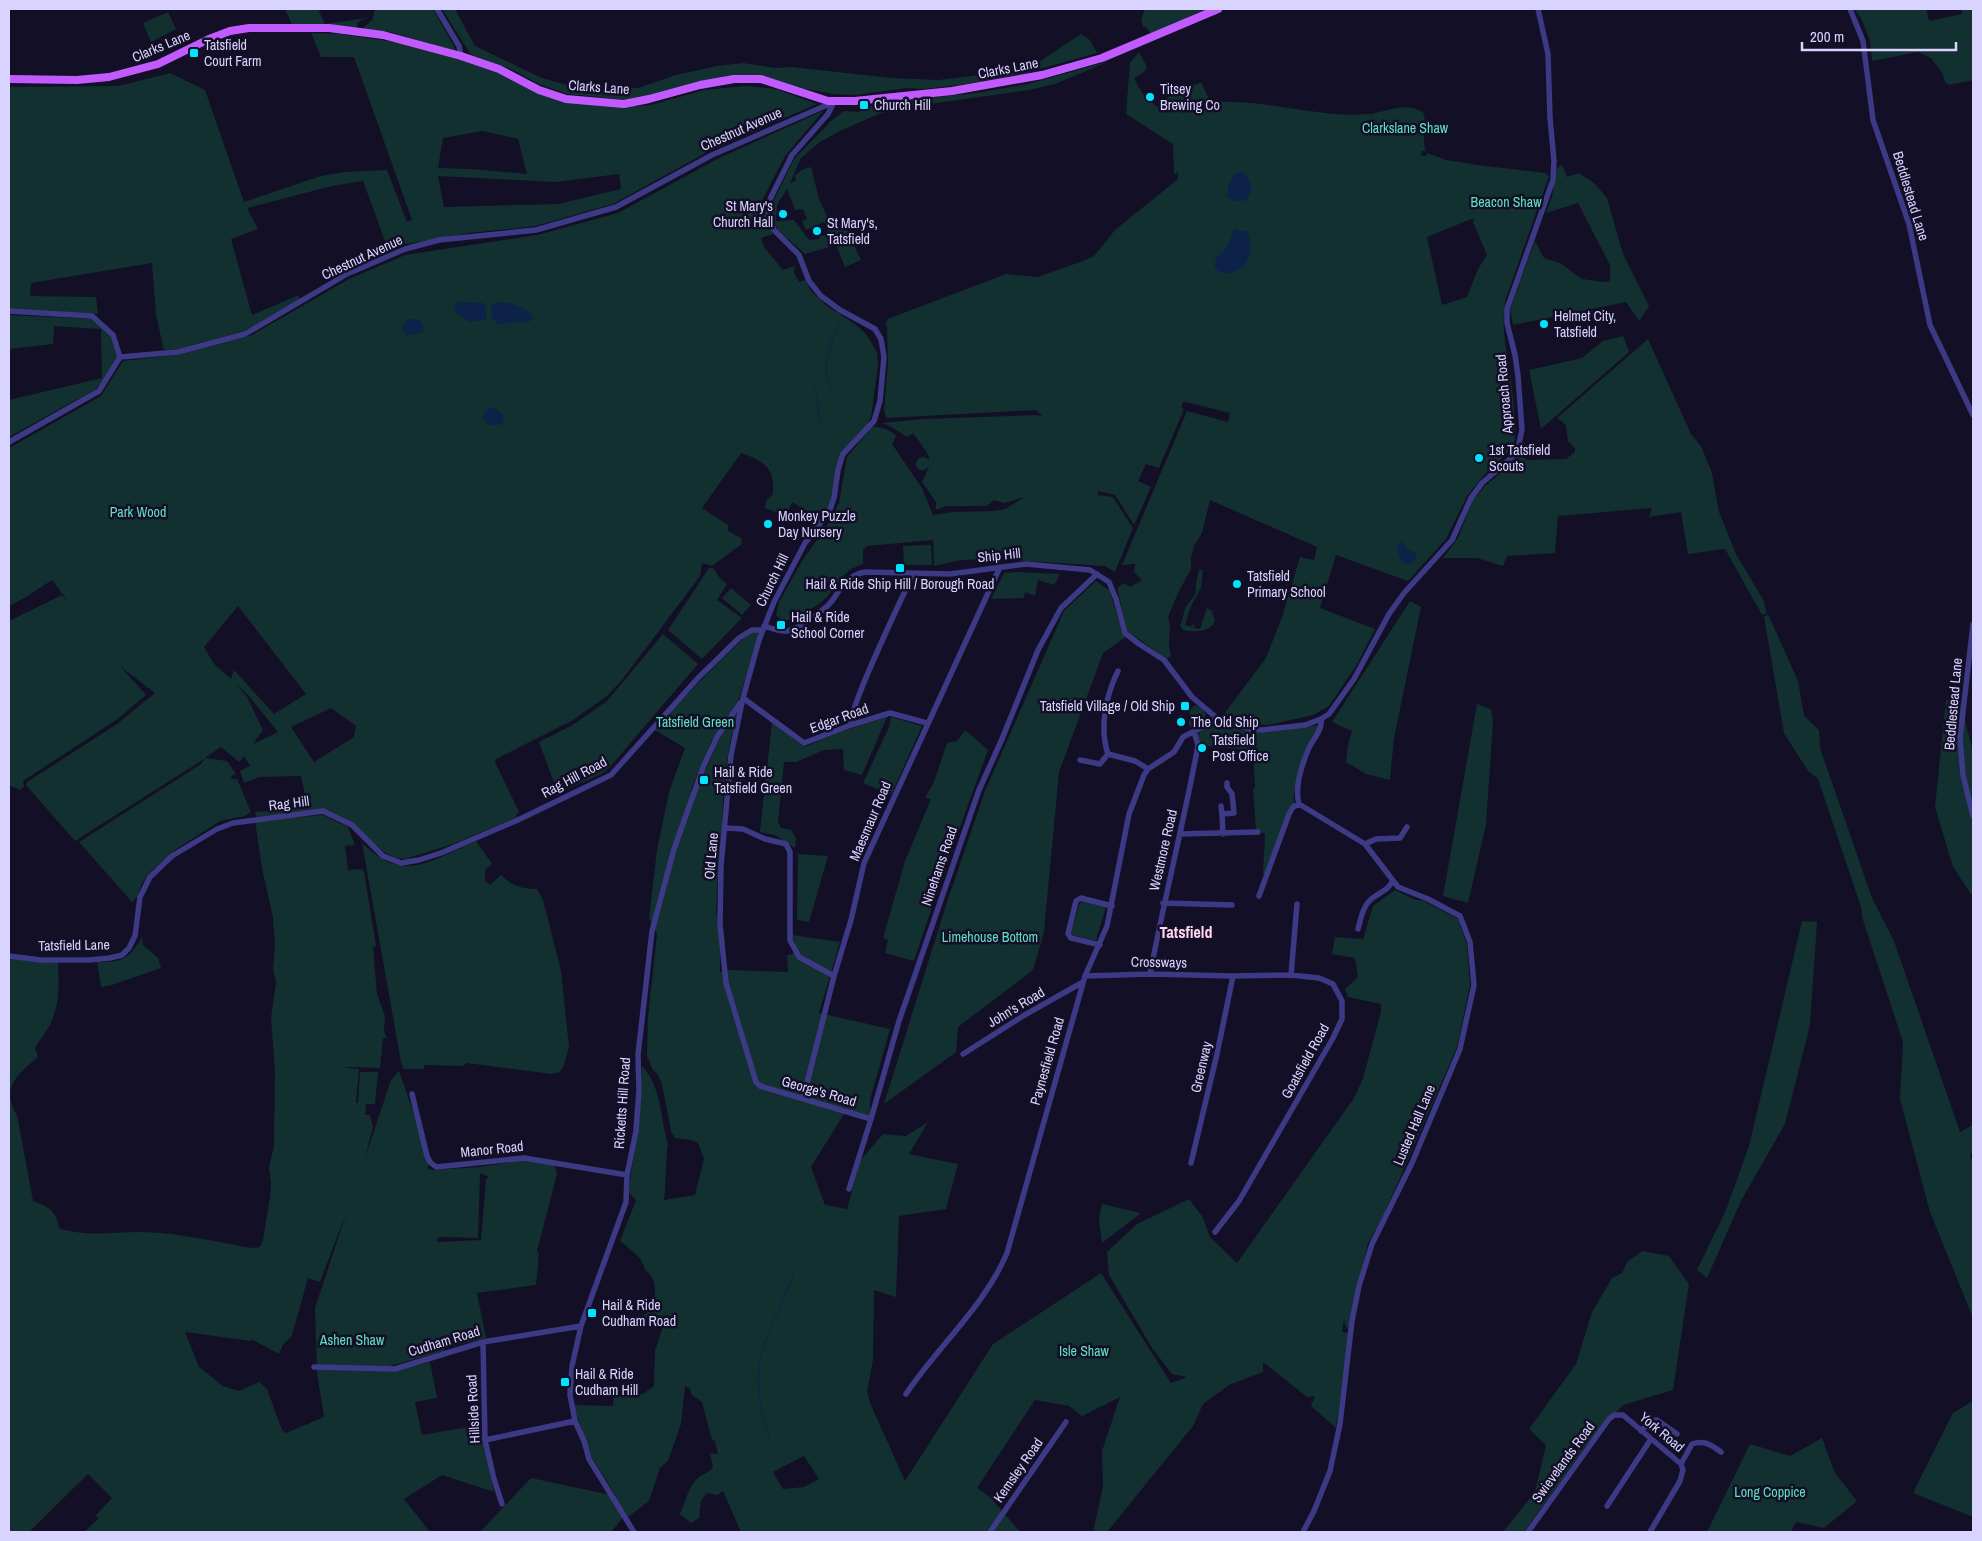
<svg xmlns="http://www.w3.org/2000/svg" width="1982" height="1541" viewBox="0 0 1982 1541" font-family="'Archivo Narrow',sans-serif">
	<rect width="100%" height="100%" fill="#130f26"/>
	<path fill="#12302f" fill-rule="evenodd" d="M285,9H318L325,24L367,18L358,22L357,28L325,24L292,25Z
		M375,9H433L457,52L391,32L362,29L372,20Z
		M442,9H455L475,46L542,78L568,85L598,86L609,89L638,88L676,75L717,66L743,63L775,68L791,67L892,78L938,80L991,74L1039,62L1081,34L1090,40L1097,53L1029,72L974,83L924,89L907,88L855,95L833,94L806,89L761,76L628,100L568,94L539,84L511,69L471,55Z
		M1145,9H1206L1151,34L1146,27H1143L1141,19Z
		M1854,9H1926L1929,21L1962,14L1961,9H1973V80L1949,85L1945,82L1943,74L1931,58L1918,52L1872,61L1870,40L1861,18Z
		M168,12L176,29L151,42L143,23Z
		M311,33L341,34L407,44L466,60L496,71L564,102L624,107L651,105L704,90L746,86L776,89L817,104L711,150L613,204L536,226L469,233L401,245L389,252L363,181L332,186L247,208L258,229L231,239L252,315L299,295V300L244,331L178,349L165,350L163,347L156,314L152,263L31,283L30,296L96,297L98,314L9,309V87L118,86L170,73L205,90L244,202L321,176L344,172L387,170L407,222L412,220L354,57H321ZM483,131L518,139L527,174L472,169L438,168L443,138ZM619,174L621,189L558,204L444,207L438,176L555,182Z
		M1139,52L1147,67L1144,72L1134,78L1142,93L1157,107L1178,88L1193,86L1201,82L1210,101C1230,102 1249,102 1268,105C1301,109 1334,117 1368,114C1389,112 1402,101 1423,112C1428,127 1421,139 1426,151H1422L1421,155L1426,156L1427,153L1446,160L1478,165L1545,173L1549,176L1506,298C1500,331 1507,349 1511,382C1514,404 1516,425 1514,447L1484,475L1467,496L1446,539L1408,581L1336,555L1320,608L1375,629L1356,666L1329,706L1313,715L1269,725L1244,723L1221,718L1266,658L1282,617L1300,557L1314,560L1317,547L1210,500L1202,533L1194,546L1191,558V569L1178,593L1168,617C1173,631 1166,638 1171,656L1167,659L1127,631L1117,588L1124,583L1130,587L1142,580L1134,572L1135,564L1122,565L1187,411L1228,422L1230,413L1190,403L1183,402L1181,408L1184,409L1159,468L1146,464L1138,481L1151,487L1135,523L1134,525L1115,495L1098,491V495L1113,497L1133,528L1115,572L1105,566L1014,560L1008,558L961,560L934,566L933,540L867,546L863,550V564C839,571 837,590 820,603C811,610 799,616 789,620L785,621L776,616L779,602L802,561L827,526L839,503L847,457L872,427C879,426 891,430 896,436L892,444L922,488L933,515L953,512L994,511L1005,509L1025,497L1004,503L994,500L987,506H946L936,510V502L922,482L930,464C927,470 921,474 916,466C916,460 919,457 924,457L930,460L926,451L913,433L907,437L890,426L882,423L924,419L1036,415L1042,416L1036,410L886,418L884,409L888,364L887,325H885L888,319L893,317L1006,274L1038,277L1083,261L1094,256L1115,230L1178,179V172L1174,175L1173,144L1126,114L1130,63ZM1474,218L1473,222L1487,255L1478,269L1467,297L1442,305L1427,237Z
		M1110,61L1055,84L1029,90L923,105L881,113L842,130L820,142L801,158L790,183L796,181L795,175L804,169L811,167L819,199L830,223L826,225L824,222L806,230L802,221L807,219L803,209L795,210L787,189L777,205L776,221L794,220L809,240L819,239L820,236L826,235L829,226L837,223L836,219L841,217L861,260L845,267L836,245L805,254L778,230L773,220L771,206L794,159L831,121L844,111L858,112L879,103L977,93L1028,84Z
		M823,111L785,156L761,203L773,234L761,238L764,247L783,270L795,266L794,273L799,282L805,280L811,291L827,306L855,324L866,334L877,352L878,366L871,417L865,428L842,452L830,508L810,534L806,532L816,516L792,502L786,516L765,508L766,501L773,494C775,468 764,461 741,453L702,508L728,525V531L741,538L742,544L712,566L702,563L700,576L622,680L607,696L573,720L496,759L495,762L519,812L516,815L517,817L453,844L405,859L396,858L384,852L354,826L327,810L256,817L255,812L308,808L301,776L259,777L244,783L240,771L250,766L244,756L239,762L221,747L205,758L227,761L236,774L231,776L232,779H237L251,812L245,816L220,821L175,850L151,871L142,883L137,897L132,902L79,842L201,764L204,759L75,841L26,785L27,782L117,724L155,693L121,667L146,695L116,720L23,781L24,787L20,790L9,785V621L62,595L70,604L52,580L26,597L9,606V448L101,396L123,361L178,355L252,335L349,279L405,255L537,235L618,213L717,159ZM238,606L306,694L274,714L234,670L231,679L214,664L204,647ZM236,684L249,696L278,732L253,744L263,730L247,697ZM331,708L356,726L354,737L314,762L291,727Z
		M1562,165L1567,177L1579,173L1594,183L1607,198L1623,254L1649,306L1639,321L1626,302L1513,325L1510,310L1535,241L1544,258L1560,263L1582,279L1604,282L1610,281V265L1578,203L1546,213L1552,196L1557,168Z
		M9,315L91,319L110,335L117,356L106,377L96,389L9,437V400L102,378L101,329L54,326L53,344L9,349Z
		M1623,336L1629,352L1541,429L1529,370L1582,358L1603,341Z
		M1648,339L1691,434L1701,446L1712,473L1719,512L1736,554L1763,599L1767,613L1762,615L1725,549L1688,554L1681,512L1649,517L1652,508L1558,516L1555,553L1507,556L1503,566L1477,558H1443L1458,538L1473,500L1486,485L1506,468L1517,454L1528,460L1566,459L1575,452V448L1568,441L1566,425L1557,418Z
		M931,545L932,565H904L903,546Z
		M709,568H713L719,577L727,584L717,600L742,618L702,659L668,630Z
		M1199,570H1203L1201,588L1191,606L1185,625L1192,627L1193,624L1195,625L1194,628L1200,629L1207,608L1212,611L1215,621C1210,633 1194,632 1183,630L1180,625L1182,621L1185,608L1196,593V583Z
		M1016,572L1060,574L1054,585L1038,580L1035,596L1025,592L1024,598L991,599L1004,573Z
		M1096,581L1110,591L1121,629L1126,637L1103,653L1059,772L1044,932L1033,970L958,1027L956,1052L884,1104L947,902L985,791L1064,611Z
		M731,588L751,605L742,615L722,598Z
		M1410,601L1421,607L1394,738L1390,780L1366,774L1346,762L1348,744L1352,731L1332,722Z
		M1768,614L1798,681L1804,716L1819,730L1820,748L1872,898L1894,941L1960,1132L1973,1125V1152L1970,1154L1973,1164V1318L1930,1212L1900,1099L1903,1042L1863,920L1861,907L1818,779L1808,771L1784,733L1764,617Z
		M752,632H760L739,699L711,742L691,790L694,797L719,739L738,709C730,739 724,771 723,802C722,819 722,835 720,852L719,853L716,911L720,939V972L731,970L788,972L787,955L793,954L797,948L792,935L840,942L819,1013L890,1029L870,1100L871,1119L844,1114L811,1167L825,1205L847,1209L860,1161L883,1134L906,1136L928,1122L909,1154L958,1164L946,1209L899,1216L896,1297L874,1290L873,1360L867,1391L870,1403L905,1481L993,1344L1101,1273L1171,1383L1187,1377L1172,1374L1152,1348L1109,1275L1107,1252L1137,1224L1189,1199L1202,1216L1210,1237L1237,1263L1354,1098L1363,1078L1381,1012V1004L1348,997L1345,989L1358,977L1355,958L1332,954L1335,937L1363,939L1373,906L1395,890L1416,900H1422L1458,919L1467,945L1470,985L1457,1047L1401,1176L1380,1222L1368,1243L1348,1329L1345,1325L1344,1319L1342,1332L1349,1333L1336,1428L1311,1406L1315,1396L1307,1397L1263,1362V1372L1229,1385L1203,1404L1193,1426L1107,1532H1093L1103,1487L1102,1451L1120,1397L1082,1416L1069,1406L1035,1400L977,1488L990,1497L1020,1532H741L723,1491L718,1495L707,1493L701,1501L699,1518L691,1523L680,1514C686,1501 688,1486 699,1477C703,1474 708,1473 713,1468L710,1453L718,1454L715,1441L712,1440L702,1402L692,1395L690,1389L685,1386L681,1424L668,1461L660,1468L649,1501L628,1517L626,1514L611,1532H480L531,1478L616,1496L591,1456L573,1405L613,1406L614,1392L643,1394L654,1386L655,1351L663,1326L660,1319H655L645,1325L642,1324L643,1316L652,1309C656,1294 658,1280 645,1270C643,1257 629,1249 620,1241L636,1200L630,1194L629,1188L640,1109L642,1066C662,1088 660,1117 668,1145C666,1148 666,1190 664,1200L695,1195L704,1159L698,1143L692,1140L675,1138L671,1131L662,1084L657,1073L653,1070L647,1056L648,1017L657,934L649,918L657,850L669,792L685,748L653,729L723,658L744,638ZM804,1456L819,1479L804,1487L783,1489L773,1472Z
		M663,634L698,664L609,768L602,774L558,793L539,742L571,726L607,701Z
		M1946,700L1960,702L1973,751V897L1953,867L1935,807Z
		M1477,704L1491,709L1493,721L1486,825L1468,903L1443,896Z
		M1194,706C1200,705 1204,710 1206,715L1196,729H1193L1189,725L1190,710Z
		M887,717L862,775L844,770L843,749L824,750L796,762H784L778,822L781,828L791,830L796,838L795,848L775,835L760,832L772,722L801,745L807,746L837,733Z
		M891,717L922,726L891,795L863,783L889,727Z
		M1212,721L1241,730L1262,733L1317,725L1318,727L1295,789L1293,798L1295,806L1266,875L1263,874L1265,834L1256,830L1253,789L1255,787L1253,750L1212,747L1200,743L1197,735Z
		M965,730L988,750L943,874L914,961L885,953L888,940L883,938L905,861L931,799L925,798L934,782L947,743L957,741Z
		M323,815L348,827L355,845L345,846L348,870L360,869L364,871L376,946L373,947L377,994L385,1016L384,1031L387,1038H383L380,1068L345,1067V1068L359,1069L356,1103H358L360,1072H378L375,1104H366L365,1115H370L373,1127L365,1158L391,1080L399,1071L431,1162L427,1168L432,1170L480,1167L526,1160L555,1165L557,1174L537,1251L539,1254L536,1285L477,1293L486,1338L443,1348L444,1351L390,1366L391,1371H396L430,1362L437,1398L415,1402L422,1435L480,1425L494,1492L442,1475L404,1499L430,1532H84L99,1518L95,1516L112,1498L88,1474L29,1532H9V958L58,963C59,987 60,1003 50,1025C46,1033 39,1040 35,1048L38,1057C18,1074 0,1088 17,1115L33,1201C49,1207 56,1210 59,1228C87,1238 116,1231 144,1232C180,1233 216,1242 252,1248L260,1247L263,1240L270,1197L271,1183L269,1168L274,1146L275,1071L271,1018L276,982L273,969L275,948L273,918L262,868L255,821ZM480,1173L489,1177L486,1179L481,1240L437,1242L438,1237L478,1238ZM347,1211L315,1308L317,1373L324,1417L286,1433L282,1430L267,1389L259,1382L239,1391L223,1386L199,1367L185,1332L251,1341V1339L279,1354L283,1345L292,1335L308,1278L320,1282Z
		M476,841L492,864L485,870V881L490,885L501,875C513,886 521,889 537,889L543,900L561,971L569,1047L564,1065L560,1072L551,1074L467,1063L463,1066L424,1065V1069H404L401,1062L362,843C404,884 430,861 476,841Z
		M798,854L828,856L809,922L797,920Z
		M1082,901L1106,907L1096,940H1093L1073,935L1071,933L1079,905Z
		M1802,921L1817,922L1810,1025L1785,1124L1741,1201L1707,1278L1697,1270L1726,1210L1749,1146Z
		M142,937L143,945L158,958L161,968L112,985L101,987L97,962C122,963 130,958 142,937Z
		M1102,1204L1141,1213L1102,1243L1099,1219Z
		M1642,1251L1669,1256L1689,1284L1673,1390L1623,1405L1586,1446L1524,1532H1503L1535,1492L1546,1445L1529,1429L1576,1364L1592,1312L1612,1278L1622,1273L1627,1262Z
		M1973,1401V1517L1913,1493L1953,1413Z
		M1822,1438L1835,1473L1857,1501L1824,1528L1796,1522L1791,1532H1707L1750,1444L1790,1456Z"/>
	<path fill="#0c2248" d="M1242,172C1252,179 1255,193 1244,201H1234L1227,197L1229,184L1235,174Z
		M1235,229L1248,232C1263,277 1210,282 1215,262C1217,255 1224,252 1227,247C1231,241 1230,234 1235,229Z
		M458,302L484,303L487,315L486,319L469,322L455,312L454,308Z
		M500,302C509,302 531,309 533,318L526,324L521,322L499,324L492,318L491,307L494,303Z
		M409,319H416L422,322L424,330L422,333L406,335L402,327Z
		M489,407C498,409 506,413 503,423C494,428 487,425 482,417Z
		M1401,541L1408,550L1417,553L1415,560L1409,565C1398,562 1398,554 1398,544Z"/>
	<g fill="none" stroke-linecap="round" stroke-linejoin="round">
		<path stroke="#0c2248" stroke-width="1" d="M813,387C821,403 816,411 821,425
			M837,393C815,377 831,342 839,323
			M770,1439C760,1414 754,1378 762,1352C771,1324 785,1297 795,1270"/>
		<path stroke="#3d3a85" stroke-width="5.5" d="M437,9L459,46L461,56
			M1850,9L1863,41L1873,120L1909,224L1930,325L1973,415
			M834,102L828,114L792,155L767,205L769,217L774,230L799,255L809,281L821,296L840,310L875,329L881,339L884,357L880,401L874,421L843,454L838,470L834,498L829,512L805,543L774,602L759,640L743,698L731,755L721,866L720,924L726,983L756,1082L760,1086L871,1119
			M9,311L92,316L113,335L120,357
			M120,357L178,352L245,334L347,274L405,249L439,240L536,230L616,207L712,155L834,102
			M9,442L99,391L120,357
			M1973,624L1960,738L1963,775L1973,816
			M764,626C771,628 780,632 787,631C797,630 826,609 832,601C841,588 848,575 865,572L950,574L1026,564L1090,570L1109,582L1116,599L1125,633L1139,644L1164,660L1192,697L1218,719L1249,729L1262,730L1305,725L1321,719L1329,714L1354,679L1389,614L1404,593L1452,540L1471,498L1482,483L1510,459L1518,448L1522,430L1518,376L1515,355L1507,323V309L1553,180L1554,161L1550,118L1548,54L1538,9
			M743,698L804,743L851,725L890,713L927,723
			M851,725C847,711 904,594 913,574
			M1108,754L1135,761L1148,769
			M1080,760L1100,764L1108,754C1099,728 1106,695 1118,671
			M1221,806L1222,814
			M726,828L743,829L765,839L786,844L790,852V940L799,957L834,976
			M1180,834L1258,832
			M1223,834L1222,814L1234,813L1232,794L1227,787V783
			M1365,844L1376,839L1400,838L1407,827
			M1259,896L1289,814L1293,807L1299,804
			M1163,903L1232,905
			M1358,929C1361,918 1363,904 1374,897C1382,891 1387,891 1392,882
			M1100,945L1071,938L1068,934L1076,901L1081,898L1112,906
			M9,956L41,960H89L110,958L122,955L129,948L135,936L140,897L150,877L172,856L217,829L233,823L323,811L352,825L383,856L401,863L419,860L441,853L520,819L611,775L698,678L739,638L752,630H763
			M1150,974C1164,901 1182,829 1196,756L1198,745L1194,732
			M1291,975L1297,904
			M1085,976L1150,974L1233,976L1291,975L1319,978L1333,984L1342,1001V1019L1333,1038L1239,1201L1215,1232
			M963,1054L1023,1016L1083,982
			M412,1094L427,1156L430,1162L436,1167L524,1158L627,1175
			M803,1099L834,976L851,920L864,863L1000,567
			M1191,1163L1217,1054L1233,976
			M849,1189L871,1119L899,1021L979,790L1002,739L1038,650L1061,608L1097,574
			M483,1342L485,1440L494,1479L502,1504
			M314,1367L395,1369L483,1342L581,1326
			M906,1394C938,1346 984,1307 1007,1253L1085,976L1107,926L1129,814L1144,775L1148,769L1174,752L1183,737L1218,719
			M1641,1431L1651,1421L1657,1420L1677,1434
			M485,1440L575,1421
			M1681,1464L1692,1444C1704,1440 1712,1445 1721,1452
			M1607,1506L1651,1439
			M634,1532L589,1459L584,1441L575,1421L570,1395L572,1366L581,1326L626,1202L627,1175L636,1131L639,1090L638,1055L652,931L674,849L704,765L717,737L740,703
			M990,1532L1066,1422
			M1303,1532L1314,1511L1330,1471L1340,1424L1352,1321L1359,1286L1372,1244L1412,1163L1460,1049L1474,985L1470,942L1460,916L1428,899L1398,887L1365,844L1299,804C1294,786 1302,764 1309,748C1313,739 1323,729 1321,719
			M1528,1532L1609,1419L1614,1415H1623L1681,1464L1683,1470L1680,1481L1650,1532"/>
		<path stroke="#c25bff" stroke-width="8" d="M9,79L77,80L109,77L158,64L209,39L230,31L249,28H329L383,35L461,56L499,69L539,90L566,99L624,104L649,99L700,85L734,79H761L828,101H855L952,91L1042,75L1102,58L1218,9"/>
	</g>
	<g fill="#00e5ff" stroke="#130f26" stroke-width="2">
		<rect x="189" y="48" width="10" height="10" rx="2.5"/>
		<circle cx="1150" cy="97" r="5"/>
		<rect x="859" y="100" width="10" height="10" rx="2.5"/>
		<circle cx="783" cy="214" r="5"/>
		<circle cx="817" cy="231" r="5"/>
		<circle cx="1544" cy="324" r="5"/>
		<circle cx="1479" cy="458" r="5"/>
		<circle cx="768" cy="524" r="5"/>
		<rect x="895" y="563" width="10" height="10" rx="2.5"/>
		<circle cx="1237" cy="584" r="5"/>
		<rect x="776" y="620" width="10" height="10" rx="2.5"/>
		<rect x="1180" y="701" width="10" height="10" rx="2.5"/>
		<circle cx="1181" cy="722" r="5"/>
		<circle cx="1202" cy="748" r="5"/>
		<rect x="699" y="775" width="10" height="10" rx="2.5"/>
		<rect x="587" y="1308" width="10" height="10" rx="2.5"/>
		<rect x="560" y="1377" width="10" height="10" rx="2.5"/>
	</g>
	<g text-anchor="middle" stroke-width="5" stroke-linejoin="round" paint-order="stroke">
		<g font-size="14" fill="#d9d4ff" stroke="#130f26" text-anchor="start">
			<text x="204" y="50">Tatsfield<tspan x="204" dy="16">Court Farm</tspan></text>
			<text x="1160" y="94">Titsey<tspan x="1160" dy="16">Brewing Co</tspan></text>
			<text x="874" y="110">Church Hill</text>
			<text x="773" y="211" text-anchor="end">St Mary's<tspan x="773" dy="16">Church Hall</tspan></text>
			<text x="827" y="228">St Mary's,<tspan x="827" dy="16">Tatsfield</tspan></text>
			<text x="1554" y="321">Helmet City,<tspan x="1554" dy="16">Tatsfield</tspan></text>
			<text x="1489" y="455">1st Tatsfield<tspan x="1489" dy="16">Scouts</tspan></text>
			<text x="778" y="521">Monkey Puzzle<tspan x="778" dy="16">Day Nursery</tspan></text>
			<text x="1247" y="581">Tatsfield<tspan x="1247" dy="16">Primary School</tspan></text>
			<text x="900" y="589" text-anchor="middle">Hail &amp; Ride Ship Hill / Borough Road</text>
			<text x="791" y="622">Hail &amp; Ride<tspan x="791" dy="16">School Corner</tspan></text>
			<text x="1175" y="711" text-anchor="end">Tatsfield Village / Old Ship</text>
			<text x="1191" y="727">The Old Ship</text>
			<text x="1212" y="745">Tatsfield<tspan x="1212" dy="16">Post Office</tspan></text>
			<text x="714" y="777">Hail &amp; Ride<tspan x="714" dy="16">Tatsfield Green</tspan></text>
			<text x="602" y="1310">Hail &amp; Ride<tspan x="602" dy="16">Cudham Road</tspan></text>
			<text x="575" y="1379">Hail &amp; Ride<tspan x="575" dy="16">Cudham Hill</tspan></text>
		</g>
		<g font-size="14" fill="#d9d4ff" stroke="#130f26">
			<text transform="translate(161 46) rotate(-23)" y="5">Clarks Lane</text>
			<text transform="translate(1008 68) rotate(-11)" y="5">Clarks Lane</text>
			<text transform="translate(599 87) rotate(4)" y="5">Clarks Lane</text>
			<text transform="translate(741 129) rotate(-24)" y="5">Chestnut Avenue</text>
			<text transform="translate(1911 196) rotate(73)" y="5">Beddlestead Lane</text>
			<text transform="translate(362 257) rotate(-25)" y="5">Chestnut Avenue</text>
			<text transform="translate(1504 394) rotate(-95)" y="5">Approach Road</text>
			<text transform="translate(999 555) rotate(-6)" y="5">Ship Hill</text>
			<text transform="translate(772 580) rotate(-64)" y="5">Church Hill</text>
			<text transform="translate(1953 704) rotate(-85)" y="5">Beddlestead Lane</text>
			<text transform="translate(839 718) rotate(-20)" y="5">Edgar Road</text>
			<text transform="translate(574 777) rotate(-28)" y="5">Rag Hill Road</text>
			<text transform="translate(289 803) rotate(-7)" y="5">Rag Hill</text>
			<text transform="translate(870 821) rotate(-67)" y="5">Maesmaur Road</text>
			<text transform="translate(1163 850) rotate(-77)" y="5">Westmore Road</text>
			<text transform="translate(711 856) rotate(-85)" y="5">Old Lane</text>
			<text transform="translate(939 866) rotate(-71)" y="5">Ninehams Road</text>
			<text transform="translate(74 945) rotate(-1)" y="5">Tatsfield Lane</text>
			<text transform="translate(1159 962) rotate(1)" y="5">Crossways</text>
			<text transform="translate(1016 1007) rotate(-31)" y="5">John's Road</text>
			<text transform="translate(1047 1061) rotate(-74)" y="5">Paynesfield Road</text>
			<text transform="translate(1305 1061) rotate(-61)" y="5">Goatsfield Road</text>
			<text transform="translate(1201 1067) rotate(-77)" y="5">Greenway</text>
			<text transform="translate(819 1091) rotate(16)" y="5">George's Road</text>
			<text transform="translate(622 1103) rotate(-86)" y="5">Ricketts Hill Road</text>
			<text transform="translate(1414 1125) rotate(-67)" y="5">Lusted Hall Lane</text>
			<text transform="translate(492 1149) rotate(-6)" y="5">Manor Road</text>
			<text transform="translate(444 1341) rotate(-17)" y="5">Cudham Road</text>
			<text transform="translate(473 1409) rotate(-93)" y="5">Hillside Road</text>
			<text transform="translate(1662 1432) rotate(40)" y="5">York Road</text>
			<text transform="translate(1563 1462) rotate(-54)" y="5">Swievelands Road</text>
			<text transform="translate(1018 1470) rotate(-55)" y="5">Kemsley Road</text>
		</g>
		<g font-size="14" fill="#5fe0c0" stroke="#130f26">
			<text x="1405" y="133">Clarkslane Shaw</text>
			<text x="1506" y="207">Beacon Shaw</text>
			<text x="138" y="517">Park Wood</text>
			<text x="695" y="727">Tatsfield Green</text>
			<text x="990" y="942">Limehouse Bottom</text>
			<text x="352" y="1345">Ashen Shaw</text>
			<text x="1084" y="1356">Isle Shaw</text>
			<text x="1770" y="1497">Long Coppice</text>
		</g>
		<g font-size="16" font-weight="bold" fill="#ffd6f0" stroke="#130f26">
			<text x="1186" y="938">Tatsfield</text>
		</g>
	</g>
	<rect width="1982" height="1541" fill="none" stroke="#d9d4ff" stroke-width="20"/>
	<path d="M1802 42v8h154v-8" fill="none" stroke="#d9d4ff" stroke-width="2.5"/>
	<text x="1810" y="42" font-size="15" fill="#d9d4ff" stroke="#130f26" stroke-width="4" paint-order="stroke">200 m</text>
</svg>
